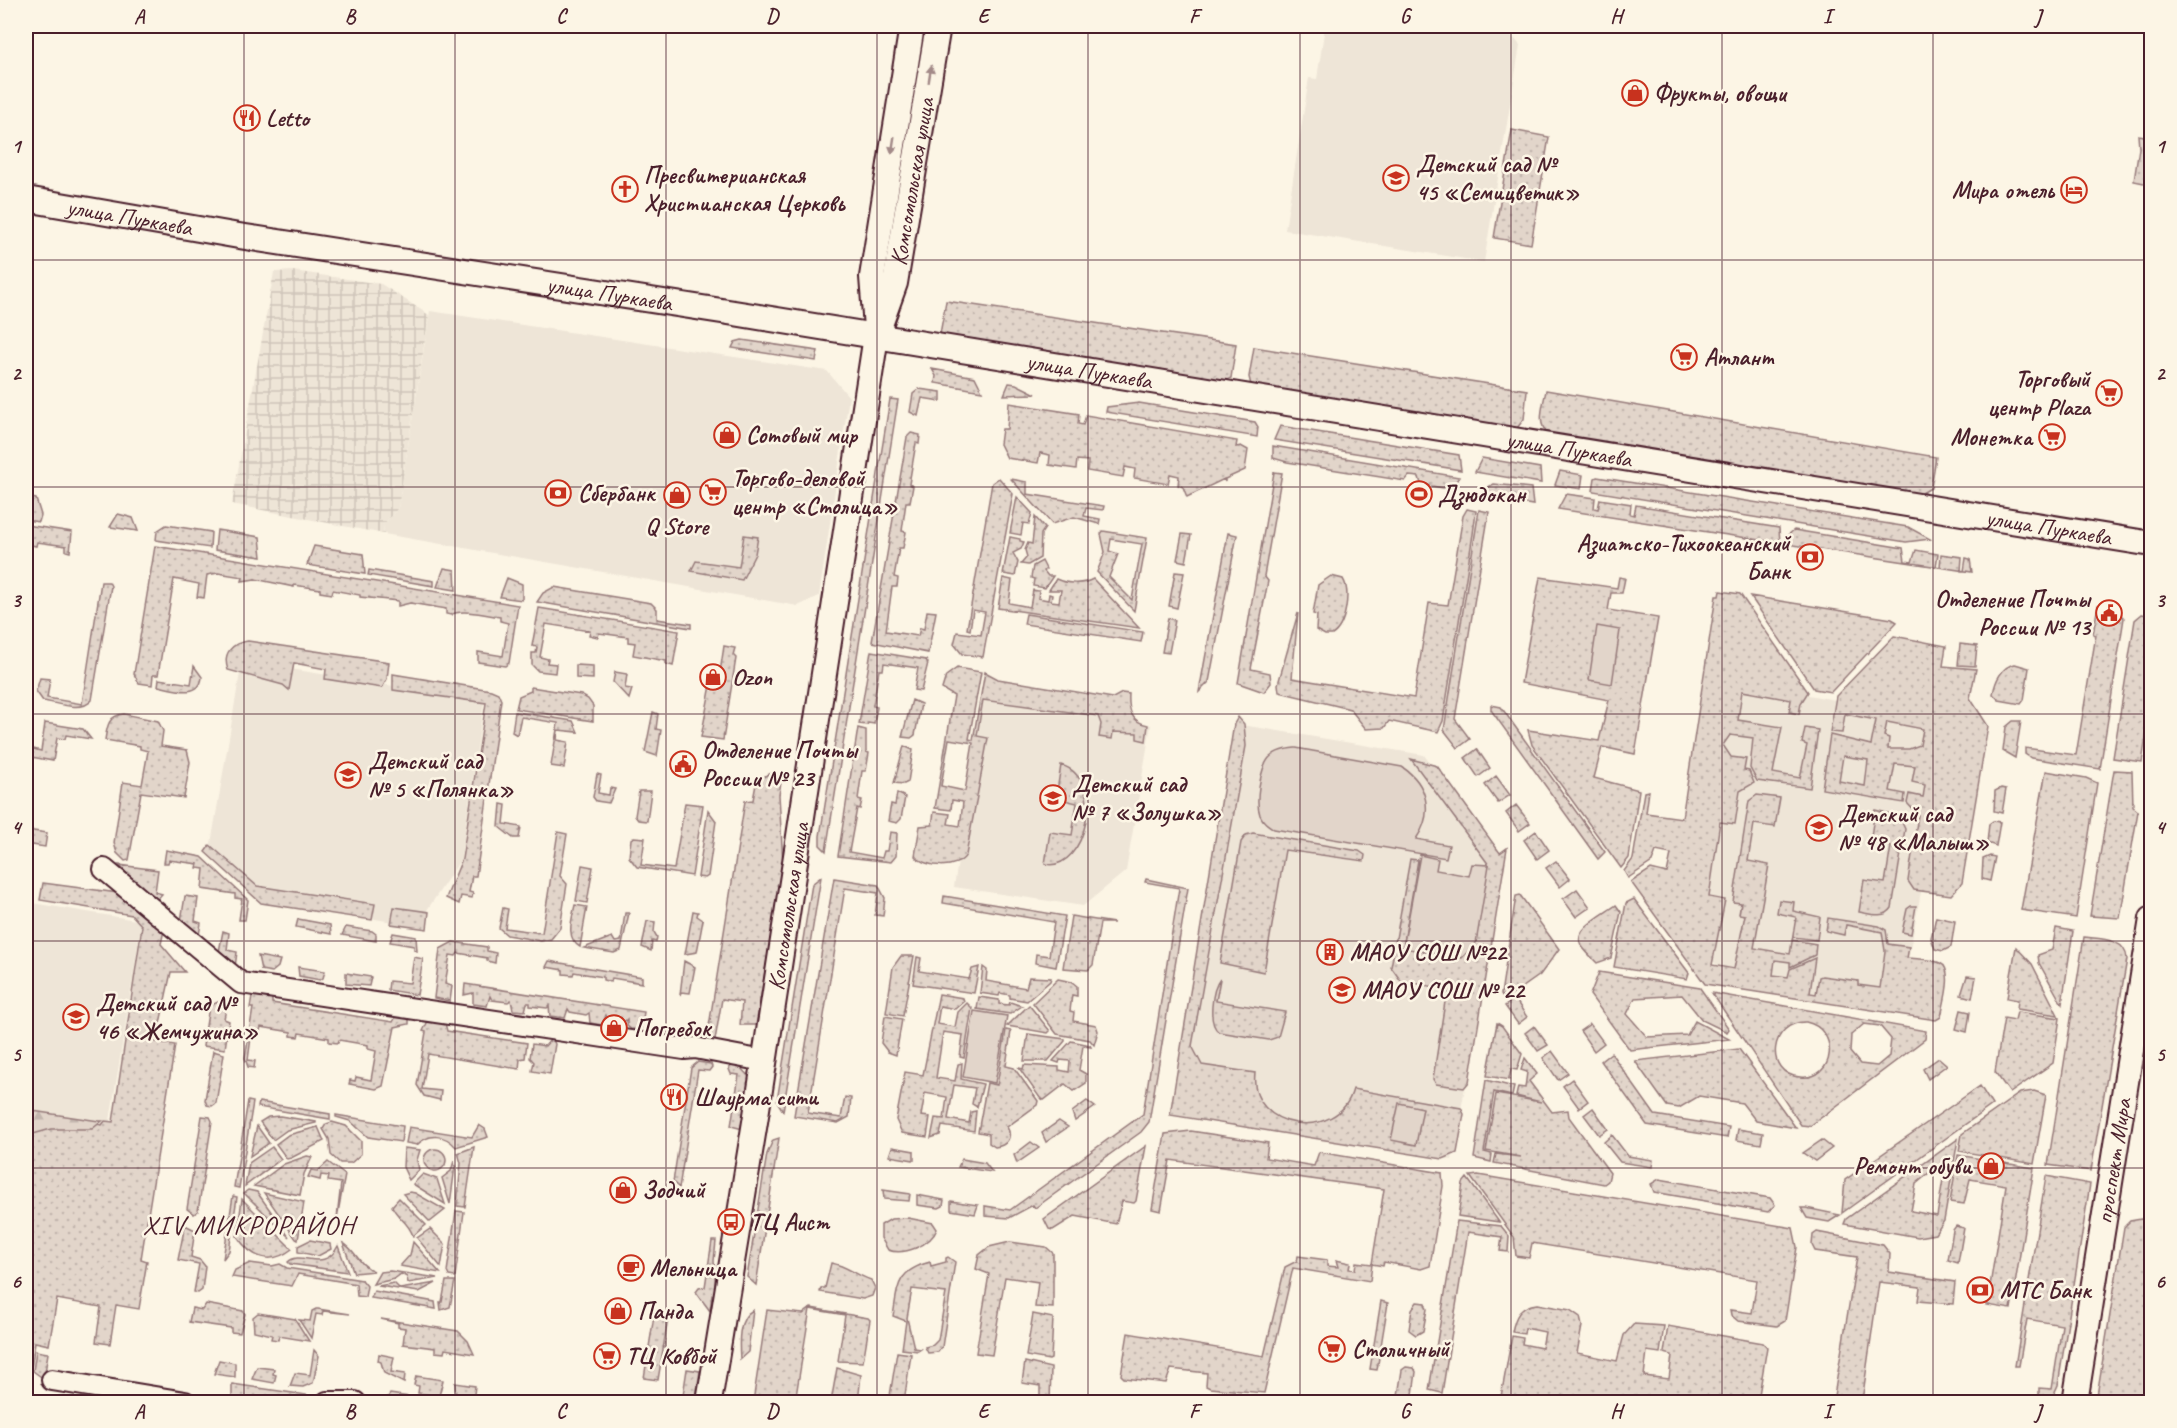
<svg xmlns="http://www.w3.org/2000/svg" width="2177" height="1428" viewBox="0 0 2177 1428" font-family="Caveat,sans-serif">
	<defs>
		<pattern id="industrial-grid" width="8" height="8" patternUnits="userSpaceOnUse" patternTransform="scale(1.5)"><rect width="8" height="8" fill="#eee5d7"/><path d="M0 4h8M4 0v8" fill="none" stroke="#cec4b9"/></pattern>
		<pattern id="grass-dots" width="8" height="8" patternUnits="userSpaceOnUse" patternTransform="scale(1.5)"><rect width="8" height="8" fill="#e2d5ca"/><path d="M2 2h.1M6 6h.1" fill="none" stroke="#c3b6ae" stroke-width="1.8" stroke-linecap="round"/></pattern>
		<pattern id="forest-firs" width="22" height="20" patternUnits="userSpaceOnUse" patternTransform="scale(1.5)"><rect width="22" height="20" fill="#e2d5ca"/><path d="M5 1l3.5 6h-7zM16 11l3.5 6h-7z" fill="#c3b6ae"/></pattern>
	</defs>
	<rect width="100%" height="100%" fill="#fcf5e5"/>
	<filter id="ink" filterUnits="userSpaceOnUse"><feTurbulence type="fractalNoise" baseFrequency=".0167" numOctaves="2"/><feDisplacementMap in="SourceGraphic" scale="12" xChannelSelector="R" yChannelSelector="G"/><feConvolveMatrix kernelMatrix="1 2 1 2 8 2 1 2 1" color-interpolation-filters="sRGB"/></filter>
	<g filter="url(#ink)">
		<path fill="#eee5d7" d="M1325,26H1513L1511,35L1520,45L1484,262L1285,230L1309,78L1317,79Z
			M430,311L827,371L849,397L819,596L798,606L384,534L383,525L398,508Z
			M242,661L484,701L461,859L427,910L424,927L264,901L210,850Z
			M1733,681L1953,722L1898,1014L1735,984L1686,933Z
			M984,696L1151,725L1126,871L1083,906L954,887Z
			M1242,725L1424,755L1505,864L1452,1160L1181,1117Z
			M26,902L142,921L109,1127L26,1113Z"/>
		<path fill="url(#industrial-grid)" d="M293,271L381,284L429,315L398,508L383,525L384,534L232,504L274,272Z"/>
		<path fill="url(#grass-dots)" stroke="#967a7a" stroke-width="1.5" fill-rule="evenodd" d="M1512,130L1549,137L1531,244L1494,238Z
			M2138,135L2151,137L2149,184L2134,181L2139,148Z
			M946,301L1236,344L1231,378L1225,381L940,334Z
			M742,340L818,351L816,361L732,348L735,342Z
			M1254,347L1527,390L1524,419L1517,428L1510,429L1259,389L1251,385L1249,377Z
			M932,369L975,377L982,391L935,383L936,376Z
			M1009,383L1016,384L1036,394L1004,395Z
			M919,389L941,392V401L922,398L918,416L910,412L913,394Z
			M1546,390L1936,457L1931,488L1915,497L1549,434C1535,425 1544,403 1546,390Z
			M890,399L898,400L826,851L820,845V836Z
			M1009,403L1079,414L1078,424L1083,425L1086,415L1237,441L1236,447L1241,446L1248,450L1245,470L1225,479V482L1224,479L1187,497L1183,487L1178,485L1179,476L1170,474L1168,484L1134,478L1135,469L1125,467L1123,477L1087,471L1088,461L1077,460L1076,469L1049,465L1050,455L1040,453L1038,463L1007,458L1000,444L1002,429H1007Z
			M1139,403L1255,422L1258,427L1257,437L1106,412L1107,407Z
			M1280,426L1459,455L1461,470L1274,440Z
			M911,433L920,435L919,444L916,443L909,484L913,486L910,502H906L902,531L906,532L903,548H899L894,577L898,578L897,587H892L886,631L918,636L920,628L924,629L927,611L936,612L928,653L872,642L907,437Z
			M1273,446L1459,477L1453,486L1443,488L1421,484L1419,477L1409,476L1405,481L1287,462L1273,458Z
			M1482,458L1540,468L1541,483L1475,472Z
			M1560,471L1583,475L1581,489L1555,485Z
			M1274,472L1282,473L1264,576L1268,581L1251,669L1270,673L1271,683L1264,692L1238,683Z
			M1597,477L1908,527L1930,539L1906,542L1593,491L1595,478Z
			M999,478L1013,494L983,657L962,654L954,644L957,632L981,635L985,612L973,610L970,630L967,629L992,483Z
			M1011,479L1027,482V494L1104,506L1103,510L1086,508L1084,516L1100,519L1099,524L1074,517L1052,524Z
			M1494,484L1531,488L1533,505L1483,497L1486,488Z
			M1566,494L1595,498L1594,508L1598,509L1600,499L1631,504L1630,514L1634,515L1636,505L1779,528L1780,543L1558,509Z
			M26,497L36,499L41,515L39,522L26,520Z
			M1017,497L1032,513L1029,524L1023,523L1021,535L1010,533Z
			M1467,509L1476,511L1473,534L1443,721L1438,732L1389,721L1384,728L1366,729L1350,709L1279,692L1278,684L1298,613L1292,678L1414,698L1429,603L1448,605L1463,516Z
			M1479,510L1489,512L1455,719L1470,739L1458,748L1444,730Z
			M118,514L133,518L138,531L110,527Z
			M1035,517L1045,528L1041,534L1040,558L1028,565L1021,564L1027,557L1025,550L1028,543L1032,544Z
			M26,525L72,532L70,552L66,551V546L37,542L36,546L26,544Z
			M166,525L211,532L210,548L156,540L157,531Z
			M217,530L260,537L262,557L215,550Z
			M1794,530L1903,548L1905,561L1912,562L1916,550L1938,554L1936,566L1940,567L1941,554L1962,557L1961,571H1964L1966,558L1970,559L1972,572L1786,544L1788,535Z
			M1103,531L1147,538L1134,611L1097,572L1105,552L1101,534ZM1111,539L1142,544L1132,600L1109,577L1118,554L1109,551Z
			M1228,533L1237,535L1209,682L1199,692Z
			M1182,534L1191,535L1186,562L1177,560Z
			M744,535L758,537L755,554L742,580L691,571L696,561L739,567Z
			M1010,537L1020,539V541L1024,542L1021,549L1013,553L1018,562L1015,576L1003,574Z
			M155,546L518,605L509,663L505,666L478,662V652L503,656L508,623L500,621V617C487,615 460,608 451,615L446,614V609L410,603L398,606V601L360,597V595L333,590L332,594L320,592V589L294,585V587L255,579L242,581L243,577L218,573L207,575L204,598L197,597L199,584L174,579L158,675H153L152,685L139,683L134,674Z
			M314,546L363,554L365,574L307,565Z
			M1042,561L1046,569L1044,571L1048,576H1053L1045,588L1033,586L1034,579L1031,578L1033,566Z
			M444,568L455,570L456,590L437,587Z
			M369,570L434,581V586L368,575Z
			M1175,572L1184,573L1177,608L1169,606Z
			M1331,576L1343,579C1351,592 1346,626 1332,635H1325L1316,630L1317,615L1313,614L1318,585Z
			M1540,577L1617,588L1619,577L1625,578L1622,593H1611L1608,610L1658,618L1635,754L1602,747L1594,778L1639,790L1629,858L1621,868L1532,745L1528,730L1599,741L1609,700L1521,683Z
			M507,578L522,584V600L500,597Z
			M1003,578L1012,580L1009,603L1030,607L1033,590L1039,591L1038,598L1048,600L1049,594L1052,595L1051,601L1059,602L1061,590H1049L1056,579C1067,584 1083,585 1093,579L1139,628L998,608Z
			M101,582H109L111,586L92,700C82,713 57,703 43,701L36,691L40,678L50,679L47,698L82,704Z
			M554,587L651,603L657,609V619L691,624V628L537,602L543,593Z
			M1720,591L1740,594L1808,692L1801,703L1799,714L1789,712L1791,700L1742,691L1738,720L1782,727L1773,773L1800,778L1807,745L1802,743L1805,728L1818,730L1810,788L1757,781L1750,768L1753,738L1730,735L1723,745L1731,757L1746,759L1744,770L1749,771L1754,783L1740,791L1735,824L1720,822L1709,897L1725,900L1712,965L1734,969L1745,915L1739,914L1741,903L1733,902L1749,801L1757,795L1780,798L1775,827L1754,824L1748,861L1769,865L1754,948L1790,954L1796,917L1777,913L1779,900L1794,902L1793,911L1820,917L1817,940L1793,937L1792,940L1816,944L1815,955L1790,967V962L1775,960L1773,975L1788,977L1790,969L1815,958L1810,993L1816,994L1819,977L1822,976L1858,981V985L1880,988L1885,951L1882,932L1846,925L1844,935L1826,931L1828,918L1879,926L1886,930L1888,944L1909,947L1907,958C1917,959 1931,959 1940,963C1955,969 1943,1005 1941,1017L1936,1020L1705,984L1631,882L1651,869L1667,873L1671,854L1656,851L1652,862L1628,878L1624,871L1633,859L1644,792L1649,791L1646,813L1682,818L1716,596H1719Z
			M1750,596L1892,619L1897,622L1831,692L1814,689Z
			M2098,605L2113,607L2124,618L2100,769L2031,758L2025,754V748L2076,755L2096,635L2093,634Z
			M539,608L679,631L673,666L666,664V661L633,655L635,643L628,642V637L599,633L598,637L589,635L590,631L546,624L540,657L548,659L547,663L556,664L555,673L538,671L532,665V653H536L537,647L532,646Z
			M1026,614L1143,632L1141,642L1024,624Z
			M2142,614L2152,616L2151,706L2142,762L2113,758L2135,620Z
			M1168,618L1175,620L1169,653L1162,652Z
			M1894,636L1946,646L1943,666L1976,669L1970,698L1988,726L1962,883L1951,895L1914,890L1908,881L1918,815L1907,803L1909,794L1923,797L1925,785L1912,782L1915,766L1895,764L1890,791L1905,794L1904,803L1822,789L1830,735L1871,745L1876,720L1845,714L1842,733L1830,732L1836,696ZM1887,722L1923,729L1920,745L1909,749H1888L1889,738L1884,736ZM1843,756L1868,760L1865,786L1839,781Z
			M248,641L389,662L387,679L382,688L325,679L326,669L294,663L289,690L283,685L228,670C222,653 232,643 248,641Z
			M1960,644L1977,646L1975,666L1958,665Z
			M724,646L735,648L733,655L736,658L723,740L701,737L711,685L718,686Z
			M871,651L926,660L928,663L921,691L914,690L918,668L884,663L883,670H879L873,706L877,707L874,724L868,723L867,725L859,724Z
			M2015,664L2029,668L2024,700L2021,704L1999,700L1993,694C1995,681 2002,666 2015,664Z
			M576,665L593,666V679L576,678Z
			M194,666L202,677C200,699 173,689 158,686L159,679L191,684Z
			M957,668L981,672L969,739L973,740L985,672L998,679L1113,698L1122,693L1129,694C1128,710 1131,722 1148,725L1146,741L1137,739V733L1113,732L1112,739L1099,737L1101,724L1098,716L983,700L977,736L988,738L966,855C958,870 925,868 915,856L920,826L932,825L934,812L950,814L948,824L960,826L963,802L952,800L951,810L935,808L954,696L942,689L946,676ZM949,739L973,743L965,791L941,786Z
			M615,672L627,674L625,688L632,689L629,699L613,682Z
			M393,674L491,690L498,693L501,700L476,876H472L469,892L473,893L472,898L461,896L459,904L446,898L462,859L486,703L393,690Z
			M531,687L581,695L588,699L593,706V721L516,709L519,696L531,691Z
			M912,700L921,704L915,735L911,738L902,737Z
			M1491,705L1501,707L1605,852L1598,859L1491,710Z
			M515,712L573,721L578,732L558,730L557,740L568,742L564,768L551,766L558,723L521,717L517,735L512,732Z
			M653,712L658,714L656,729L661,730L657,756L645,752Z
			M124,714L158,721L163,731L161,746L187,750L190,762L184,798L141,792L129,860L125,861L117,853L114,843L123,782L142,785L148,751L140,749V746L105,740C107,727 108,715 124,714Z
			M1238,717L1244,724L1246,746L1192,1046L1202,1065L1255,1073C1248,1131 1339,1143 1353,1089L1461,1108L1464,1114L1457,1153L1443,1159L1170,1115L1234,724Z
			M2013,721H2021L2015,758L2003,751L2006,727Z
			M45,723L83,729L91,739L66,735L65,739L57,738L53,761L26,756V747L41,751Z
			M858,728L866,730V752L869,753L866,771H862L858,799L862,800L860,809L857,808L849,852L882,858L884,851H887L890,832L897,833L896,856L891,862L838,856Z
			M904,746L913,750L908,782L904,784L894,783Z
			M1477,749L1490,768L1478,777L1465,758Z
			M1411,759L1437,766L1500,853L1507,848L1469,1082L1464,1088L1436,1084L1433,1079L1447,989L1401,981L1391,967L1410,859L1418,860L1403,948L1489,865Z
			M1061,765C1107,778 1086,873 1045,864L1050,832L1072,835L1077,803L1056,798Z
			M2114,770L2132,771L2133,807L2138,811L2120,918L2090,916Z
			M2046,771L2086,778L2097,783L2076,918L2021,910Z
			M772,773L782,775L779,795L783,864L756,1025H740L742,1002L722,999L714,1046L706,1045L745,801L753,800L757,779Z
			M597,774L601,775L598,793L609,795L610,788L615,789L609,803L596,801L593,797Z
			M1496,776L1510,795L1498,803L1485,785Z
			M2001,788L2006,789L2002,813L1994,811L1995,791Z
			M639,791H651L647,821L638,820L635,816Z
			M897,793L905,797L901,819L897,823L888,821L891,804L895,805Z
			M685,803L703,805L692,876L637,867L629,857L631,839L634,837L645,838L641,865L674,869Z
			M501,804L506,805L504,824L521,827L519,838H513L499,827Z
			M1516,805L1530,823L1519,831L1506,813Z
			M708,810L716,821L708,876L705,878L698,877Z
			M1875,810L1899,816L1905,829L1892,908C1885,919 1870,914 1859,912L1864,880L1885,883L1891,846L1870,843Z
			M1993,821L2000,822L1996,846L1987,843L1989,824Z
			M26,830L47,833L45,847L26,844Z
			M1536,831L1549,850L1537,859L1524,840Z
			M558,832L567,834L560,876L567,884L560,928L551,939L541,941L507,935L499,928L503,908L508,909L505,928L542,933Z
			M1253,833L1359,851L1365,855L1364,861L1285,850L1264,972L1220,963L1241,842L1246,835Z
			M210,845L257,886L375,904L372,920L261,903L205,852Z
			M166,850L202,857L248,900L245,920H239L242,899L235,898V894L202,889L204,869L197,868L198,864L169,860L168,863H164Z
			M1990,856L1995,857L1990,881L1982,879L1983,859Z
			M1556,861L1570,879L1560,887L1546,868Z
			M119,865L158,870L155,892L162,894L154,903Z
			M582,865L593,867L587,903L576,901Z
			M821,877L783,1111L777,1101L812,884Z
			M834,878L878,885L885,898L883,916L875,915L878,893L845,888L808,1113L841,1118L845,1097L851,1098L849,1117L838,1123L794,1116Z
			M1146,879L1188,888L1149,1122L1141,1132L1035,1208L1033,1205L1009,1218L985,1216V1206L1010,1210L1143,1114L1179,888L1145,882Z
			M43,883L126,894L164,930L161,944L185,972H171L156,1042L175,1045L141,1259L147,1261L139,1309L116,1305L110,1344L96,1342L101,1307L57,1299L49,1345L35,1342L26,1402V1113L102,1125L105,1121L113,1122L142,926L132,915L40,900Z
			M1577,889L1590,907L1576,917L1563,899Z
			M1520,895L1559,949L1540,975L1505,1000L1501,994L1516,896Z
			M185,896L198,898L195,921L201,923L198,941L181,921Z
			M944,896L1065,916L1056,967L1035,963L1036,954L1049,956L1054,922L943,903Z
			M1634,899L1689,973L1687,979L1614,967L1626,903Z
			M575,905L587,907L580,947C565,938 572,919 575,905Z
			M1616,905L1621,912L1611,958L1597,963C1592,958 1585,951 1581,945C1572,929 1606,913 1616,905Z
			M1911,906H1916L1911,934L1902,932L1907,909Z
			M394,907L429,912L427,929L391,924Z
			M693,911L698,912L697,916L703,920L697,952L685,954Z
			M625,913H629L621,950L614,953L584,948L612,937L615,942L621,941Z
			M1071,916L1114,923H1100L1093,965L1088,970L1063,968Z
			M1936,917L1955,921L1951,947L1943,951L1935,949L1931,938Z
			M298,919L330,925L331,934L296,927Z
			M647,921L655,922L654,932L657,937L656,942L652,941L651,951L642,947Z
			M346,927L372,931L376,934V941L342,935Z
			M2056,928L2073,931L2062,1004L2039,963L2038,955L2052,950Z
			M223,931L229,933L227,950L237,952L235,967L217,962Z
			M393,933L416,937L417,951L414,950V946L390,942Z
			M2084,937C2100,939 2126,938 2127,959L2091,1171L2048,1165Z
			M453,942L487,947V951L496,953L495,963L487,961V958L458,953L456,956L450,955L445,984L452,986L450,1001L434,998L440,949Z
			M2016,947L2032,964L2058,1015L2017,1009L2018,1000L2007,998Z
			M258,956L280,960L278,967L272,972L261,970Z
			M901,956H914L903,1016L886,1013L893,967Z
			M414,957L423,959L417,995L388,990L389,981L410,983Z
			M917,957L921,958L919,971L969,979L972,969L979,967L974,993L913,984Z
			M549,961L642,977V983L612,978L611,982L603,980V977L574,972L573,975L563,974V970L546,967Z
			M684,961L695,967L690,993L681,992L680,995Z
			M298,967L325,971L323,978L320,980L299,976Z
			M983,967L987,970L986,981L1026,988L1029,977L1051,978L1050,981L1027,1001L1010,998V995L1000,993L999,996L980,993Z
			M1599,972L1700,988L1729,1029L1727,1032L1702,1020L1682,995L1635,998L1627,1014L1647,1037L1687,1035L1695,1021L1729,1039L1630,1050L1590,995Z
			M346,973L371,977L369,986L346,984Z
			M1967,976L1976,977L1972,998L1961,995Z
			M1058,979L1072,982L1077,986V996L1072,995L1070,1011L1074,1012L1073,1021L1096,1025L1098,1031L1094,1045L1090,1040L1057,1034L1033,1003Z
			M1220,979L1216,1001L1285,1012L1278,1037L1269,1040L1219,1032C1207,1024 1212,989 1220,979Z
			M465,984L644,1012L641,1030L631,1029L627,1026V1019L624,1022L608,1019L606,1015L602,1025L590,1023L589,1013L586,1015L570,1012L568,1009L565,1018L550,1016L549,1006L547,1008L530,1006V1003H527L525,1011L513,1010L511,1000L508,1002L492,1000L490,996L487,1006L473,1004V993L464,995Z
			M253,990L272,995V1003L393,1022L397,1015L409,1017V1024L395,1027L383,1086L376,1089L349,1084L350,1080L355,1081L356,1077L371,1080L376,1051L368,1049V1045L339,1040L338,1043L329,1042V1038L299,1033L298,1037L291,1036V1032L261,1027L260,1031L252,1030L248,1060L255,1061L254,1068L248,1067L245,1058L253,1008H250Z
			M1712,993L1926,1031L1925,1039L1810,1126L1801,1125ZM1806,1022C1840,1029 1836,1081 1800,1077C1763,1074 1770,1021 1806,1022ZM1864,1024L1880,1026L1891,1039L1889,1056L1877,1066L1860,1064L1850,1052L1851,1035Z
			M939,994L963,998L964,1001L955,1009L940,1006L937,1024L955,1027L958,1012L967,1003L972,1008L964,1058L960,1057L963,1035L943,1032L936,1078L955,1081L958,1064L962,1063L961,1079L983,1084L977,1107L972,1104L975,1088L954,1085L948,1119L969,1123L971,1112L976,1111L974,1131L942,1126L940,1135L931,1138L935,1118L944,1119L947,1097L925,1093L921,1116L930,1117L927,1137L902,1133L896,1120L905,1072L923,1075Z
			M979,997L999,1000V1004L1009,1005L1010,1002L1022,1006L1010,1014L977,1009Z
			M1515,999L1527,1017L1518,1024L1505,1006Z
			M218,1002L227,1003L224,1019L229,1021L225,1049L203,1046L209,1006Z
			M1029,1005L1050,1031L1048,1033L1007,1026Z
			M1961,1010L1970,1012L1967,1032L1956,1029Z
			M2017,1012L2060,1018L2053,1063L2010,1093L1995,1072L2004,1018L2015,1020Z
			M885,1016L902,1019L896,1055L888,1052L881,1043Z
			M429,1019L445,1023L447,1031L527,1043L525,1058L520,1059L519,1069L428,1054L422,1089L441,1091L440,1100L424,1096L417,1085L426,1032L423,1031Z
			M1497,1023L1502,1026L1522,1054L1517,1070L1511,1069L1509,1080L1487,1076Z
			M1590,1024L1604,1043L1594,1051L1580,1031Z
			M1534,1026L1548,1045L1538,1051L1525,1033Z
			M1006,1030L1011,1031L1006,1066L1014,1068L1038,1101L1037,1105L1007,1127C1013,1137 1007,1146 995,1147L989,1143V1134L978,1132L987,1083L997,1085Z
			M1028,1034L1065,1039V1041L1048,1061H1024Z
			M552,1038L555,1044L550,1074L532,1071L534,1062L530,1058L532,1044L545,1046Z
			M1071,1041L1090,1045L1091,1047L1083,1046L1079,1070L1086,1074V1083L1074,1091L1065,1084L1044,1100L1040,1098L1019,1068L1023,1069L1024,1065L1059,1067V1070L1069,1072L1070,1061L1060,1060L1059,1063L1053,1061Z
			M1739,1049L1796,1128L1756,1121L1742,1103L1699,1096L1679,1108L1667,1106L1635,1061Z
			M213,1051L224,1054L216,1103L212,1106L207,1105L205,1100Z
			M1552,1051L1568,1073L1558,1080L1543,1058Z
			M1611,1053L1655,1115L1729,1127L1727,1138L1647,1125L1601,1061Z
			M1525,1058L1537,1074L1529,1081L1552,1112L1568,1110L1569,1117L1610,1173L1608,1181L1604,1184L1494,1163L1496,1154L1521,1157L1486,1151L1496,1094L1541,1102L1516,1096L1518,1087L1525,1088L1527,1072L1521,1070Z
			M1939,1058L1947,1065L1928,1079L1923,1069Z
			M698,1062L711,1064L712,1067L709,1071L698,1070L679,1188L673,1182L691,1068Z
			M731,1066H739L750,1078L743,1129L731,1126L739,1075L731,1074L729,1069Z
			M1572,1079L1588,1101L1579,1108L1563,1086Z
			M1486,1080L1514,1087L1512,1096L1494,1092L1484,1152L1492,1154L1491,1162L1474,1158Z
			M1980,1086L1992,1105L1842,1213L1845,1180Z
			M2034,1091L2046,1095L2034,1164L1959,1151L1962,1134L2020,1093Z
			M248,1101L253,1102L239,1188L234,1187Z
			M1087,1101L1095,1107L1075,1121L1072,1112Z
			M259,1102L330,1114V1119L258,1107Z
			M1593,1108L1608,1129L1599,1135L1584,1115Z
			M336,1115L403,1126L401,1142L368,1137L350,1121L336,1117Z
			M202,1116L210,1117L212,1121L198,1211L194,1214L187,1209Z
			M280,1116L316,1122V1123L287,1130L273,1140L260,1122L268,1117Z
			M1059,1121L1068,1127L1046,1142L1042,1133Z
			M332,1122L346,1126L361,1141V1154L351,1163H340L331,1155L329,1139L323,1129L326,1124Z
			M479,1125L485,1129L488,1137L456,1147C445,1134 429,1133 417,1145L406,1143L409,1127L472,1137Z
			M257,1126L269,1143L250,1156Z
			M318,1127L324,1141L291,1158L287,1159L276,1144L288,1135Z
			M1738,1129L1763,1133L1761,1144L1736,1140Z
			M1191,1131L1268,1143L1266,1158L1314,1166L1319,1152L1442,1173L1443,1186L1430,1266L1421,1269L1384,1262L1383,1266L1372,1264L1370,1281L1293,1268L1264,1393L1210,1388L1206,1386L1207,1373L1171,1369L1166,1383L1124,1378L1121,1375L1128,1333L1264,1356L1285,1267L1297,1261L1298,1256L1327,1260V1266L1338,1267L1336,1260L1350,1263L1349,1269L1355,1270L1356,1262L1372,1264L1384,1189L1170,1160L1161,1211L1152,1209L1165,1134Z
			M1612,1135L1628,1156L1653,1160L1652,1167L1620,1162L1604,1142Z
			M779,1138L756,1285L747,1277L767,1154L773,1140Z
			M1958,1139L1944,1221L1935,1234L1918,1237L1844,1224L1846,1219ZM1929,1173H1944L1937,1216L1911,1211L1916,1184Z
			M1822,1140L1832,1148L1815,1161L1803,1153Z
			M1031,1142L1039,1148L1017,1163L1014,1155Z
			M1146,1146L1136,1201L1134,1203L1122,1201L1116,1224L1075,1216L1053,1230L1049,1229L1044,1219Z
			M272,1147L281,1159L245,1186L249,1163Z
			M474,1147L465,1207L457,1206L461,1163L458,1153Z
			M892,1147L914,1151V1160L889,1156Z
			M404,1148L420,1150L417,1160L419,1170L409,1180L403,1167Z
			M424 1160a11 11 0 1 1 22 0a11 11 0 1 1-22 0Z
			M1958,1155L2034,1168L2011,1309L1987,1305L2006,1185L1970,1179L1964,1204L1950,1202Z
			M307,1156L312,1157L304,1174L300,1195L254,1186L284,1164Z
			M962,1159L985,1163L992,1172L958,1167Z
			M454,1161L455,1167L450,1204L442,1178L451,1171Z
			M328,1162L345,1175L337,1218L341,1183L328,1181L329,1176L321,1175L320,1180L308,1177L311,1170L318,1171Z
			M423,1174L437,1179L445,1204L413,1184Z
			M1478,1175L1793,1228L1797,1247L1785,1321L1777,1326L1738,1321L1731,1315L1730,1310L1752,1313L1757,1280L1532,1243L1529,1258L1516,1256L1514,1237L1470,1176Z
			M2046,1176L2090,1184L2058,1385L2053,1396L2047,1398L2039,1395V1388L2052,1389L2062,1325L2027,1319L2019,1366H2015Z
			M1467,1178L1499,1222L1458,1216L1463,1183Z
			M1659,1179L1770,1198L1775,1205L1768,1212L1654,1192L1651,1184Z
			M248,1190L257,1192L289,1237L244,1193Z
			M883,1190L910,1194L909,1201L884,1199Z
			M410,1192L415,1193L445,1210L430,1222L403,1194Z
			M264,1193L304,1202L298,1240L296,1239Z
			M917,1195L944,1200L943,1206L939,1208L917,1205Z
			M233,1196L237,1197L229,1251L223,1259Z
			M399,1198L426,1225L413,1236C409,1222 396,1217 392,1206Z
			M242,1199L292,1249C270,1266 251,1258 237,1236Z
			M951,1201L978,1205L975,1214L951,1210Z
			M1801,1208H1806L1840,1215L1829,1222L1807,1218Z
			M456,1211L464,1212L455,1277L449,1276L447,1272Z
			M908,1218L933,1223L937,1229C931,1245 904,1256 888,1250L881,1238V1225L891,1219Z
			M2141,1219L2151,1221V1399L2148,1402H2096L2124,1227L2130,1221Z
			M1457,1221L1501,1226L1509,1236L1508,1252L1500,1251L1502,1237L1468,1232L1442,1393L1429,1390Z
			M185,1225L195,1230L191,1257L200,1260L205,1266L202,1290L198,1293L194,1292L199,1264L178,1260Z
			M1956,1226L1964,1228L1958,1263L1948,1260L1953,1230Z
			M430,1229L445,1244L441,1267L417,1238Z
			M1817,1232L1883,1245L1890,1254L1889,1272L1955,1282L1953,1304L1918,1301L1920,1287L1879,1282L1863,1394L1857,1399L1834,1396L1857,1257L1815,1251L1812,1245L1813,1235Z
			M310,1240L330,1244L331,1249L318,1256L298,1252V1246Z
			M712,1241H716L714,1261L716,1293L712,1295L710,1311L696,1292L699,1288L705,1287Z
			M413,1242L440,1273L400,1266L410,1255Z
			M1010,1242L1046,1247L1053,1253V1308L1035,1307L1038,1282L1005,1277L992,1355L976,1353L989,1274L976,1269L979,1255L989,1247Z
			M343,1243C356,1250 358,1265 374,1271L354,1273Z
			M338,1246L348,1272L290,1264L288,1262C301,1249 324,1274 338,1246Z
			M948,1257L955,1262L942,1347L938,1352L928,1353L925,1347L933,1345L938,1340L946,1293L912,1289L907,1318L914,1348L921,1349L918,1351L902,1349L906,1321L893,1316C898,1286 896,1271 930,1262L931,1266L946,1262V1258Z
			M250,1263L272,1266L280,1264L287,1268L362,1280L367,1286L365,1297L357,1296L356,1284L298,1274L292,1286L232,1277L235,1270Z
			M831,1263C848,1266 855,1275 871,1280L875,1288L872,1296L863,1299L820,1292L821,1288H825Z
			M390,1271L438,1278L408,1283L407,1277L401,1274L394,1279L373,1284L380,1272Z
			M446,1281H455L450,1307L441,1310L440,1302H442Z
			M394,1283L400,1289L436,1283L419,1292L378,1286Z
			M374,1291L435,1302L436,1309L371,1298Z
			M1381,1301L1388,1303L1377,1370L1370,1369Z
			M1417,1302L1425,1303L1427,1309L1423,1331L1416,1335L1409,1330L1412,1309Z
			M206,1304L243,1311L245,1314L240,1333L231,1332V1328L189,1322L192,1308L202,1310Z
			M1537,1304L1570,1310L1580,1317L1582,1326L1577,1353L1617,1361L1624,1335L1634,1324L1664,1326L1660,1353L1647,1351L1644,1376L1669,1379L1672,1355L1664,1353L1668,1326L1763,1343L1767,1347L1758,1401L1763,1402H1500L1512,1336L1523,1338L1522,1344L1542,1348L1545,1332L1525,1328L1524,1334L1512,1332C1515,1316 1520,1306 1537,1304Z
			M811,1308L868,1318L870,1320L863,1362L838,1361L845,1315L810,1309L795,1402H753L767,1310L803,1314Z
			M316,1309H318L350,1314L323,1311L322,1315L316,1314L311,1338L299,1320L310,1321L312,1311Z
			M753,1310L748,1352L740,1359C739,1344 737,1318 753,1310Z
			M258,1313L295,1319L309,1341L279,1336L278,1340L271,1339L272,1335L254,1331L253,1317Z
			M1033,1314L1053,1318L1051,1359L1049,1360L1026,1356Z
			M654,1316L668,1319L658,1380L644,1378Z
			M381,1319L458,1331L468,1341L474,1354L445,1349L444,1353L435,1352V1348L403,1344L405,1328L398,1327V1323Z
			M314,1350L319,1356L313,1383L303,1387L290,1386L295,1373L310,1375Z
			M36,1351L48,1353L44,1379L33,1371Z
			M897,1352L911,1354L904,1402H889Z
			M379,1354L394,1357L391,1372L405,1374L404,1383L384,1373L381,1362L378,1361Z
			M219,1360L235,1363V1377L214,1374Z
			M1025,1362L1051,1368L1050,1402H1040V1386L1022,1383Z
			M257,1367L274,1369L273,1374L276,1375L274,1383L252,1379Z
			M1406,1367L1414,1368L1416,1372L1412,1402H1397L1402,1370Z
			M837,1368L861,1375L858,1402H831Z
			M687,1369L700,1371L695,1402H682Z
			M416,1376L443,1380L439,1396L418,1393L419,1386L414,1385Z
			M455,1383L475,1386L473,1402L456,1399Z
			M232,1384L306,1395L309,1398H232Z
			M390,1394L443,1402L386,1400Z"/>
		<path fill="url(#forest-firs)" stroke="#967a7a" stroke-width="1.5" d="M26,1110L99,1121H102L92,1129H51L26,1136Z"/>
		<path fill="#e2d5ca" stroke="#967a7a" stroke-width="1.5" d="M1597,626L1620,630L1612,684L1589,680Z
			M1296,748L1402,767C1428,784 1434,813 1416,839L1449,845L1446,858L1274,829C1268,825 1263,822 1260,815C1255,801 1260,769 1269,758C1276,750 1287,749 1296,748Z
			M1420,855L1438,859L1436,870L1469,876L1472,864L1489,865L1476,943L1462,958L1403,948Z
			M974,1011L1007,1016L995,1083L963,1077Z
			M1399,1103L1423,1108L1416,1145L1391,1140Z"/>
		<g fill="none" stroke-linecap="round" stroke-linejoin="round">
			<g stroke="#4a1f2b" stroke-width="24">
				<path id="minor" d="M104,869L241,983L684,1049L695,1048L764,1061
					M52,1380L185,1402
					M327,1402H355"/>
			</g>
			<g stroke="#4a1f2b" stroke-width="28">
				<g id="major">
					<path id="s1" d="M26,199L239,236L728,312L2152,544"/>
					<path d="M876,328L872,277L912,26"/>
					<path id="s2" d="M709,1402L755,1122L876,336L895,283L938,26"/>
					<path id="s3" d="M2075,1402L2152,919"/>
				</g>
			</g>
			<use href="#minor" stroke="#fcf5e5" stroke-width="20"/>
			<use href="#major" stroke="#fcf5e5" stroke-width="24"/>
		</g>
		<defs><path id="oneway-solid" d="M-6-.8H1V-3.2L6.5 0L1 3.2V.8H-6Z" transform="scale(1.5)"/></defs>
		<g fill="#a38a88">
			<use href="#oneway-solid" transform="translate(930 74) rotate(-81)"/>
			<use href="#oneway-solid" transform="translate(893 145) rotate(99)"/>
		</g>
	</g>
	<path fill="none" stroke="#4a1f2b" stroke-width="1.5" stroke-opacity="0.55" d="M244,26V1402M455,26V1402M666,26V1402M877,26V1402M1088,26V1402M1300,26V1402M1511,26V1402M1722,26V1402M1933,26V1402M26,260H2152M26,487H2152M26,714H2152M26,941H2152M26,1168H2152"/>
	<defs>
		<g id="shop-ring" transform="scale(1.35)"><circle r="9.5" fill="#fcf5e5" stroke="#c8321e" stroke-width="1.5"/><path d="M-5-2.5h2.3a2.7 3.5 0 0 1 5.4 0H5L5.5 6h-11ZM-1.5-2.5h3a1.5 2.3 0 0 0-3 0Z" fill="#c8321e"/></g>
		<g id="restaurant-ring" transform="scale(1.35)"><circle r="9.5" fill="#fcf5e5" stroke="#c8321e" stroke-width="1.5"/><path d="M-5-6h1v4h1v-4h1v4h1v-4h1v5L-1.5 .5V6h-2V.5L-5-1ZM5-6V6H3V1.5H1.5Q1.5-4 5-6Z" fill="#c8321e"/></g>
		<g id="school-ring" transform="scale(1.35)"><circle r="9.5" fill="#fcf5e5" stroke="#c8321e" stroke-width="1.5"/><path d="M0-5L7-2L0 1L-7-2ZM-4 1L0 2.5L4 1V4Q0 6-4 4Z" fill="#c8321e"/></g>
		<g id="church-ring" transform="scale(1.35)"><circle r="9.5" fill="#fcf5e5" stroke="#c8321e" stroke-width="1.5"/><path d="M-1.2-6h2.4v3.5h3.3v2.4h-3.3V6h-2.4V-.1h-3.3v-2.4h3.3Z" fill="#c8321e"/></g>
		<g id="hotel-ring" transform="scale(1.35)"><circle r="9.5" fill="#fcf5e5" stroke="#c8321e" stroke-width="1.5"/><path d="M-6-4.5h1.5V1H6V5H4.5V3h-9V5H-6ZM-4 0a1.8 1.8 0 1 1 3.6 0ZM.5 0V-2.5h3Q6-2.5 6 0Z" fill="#c8321e"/></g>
		<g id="supermarket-ring" transform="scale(1.35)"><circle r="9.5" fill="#fcf5e5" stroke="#c8321e" stroke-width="1.5"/><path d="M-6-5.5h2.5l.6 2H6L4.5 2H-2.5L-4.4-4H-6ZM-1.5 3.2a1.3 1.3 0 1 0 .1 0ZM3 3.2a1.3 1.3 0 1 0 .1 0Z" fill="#c8321e"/></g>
		<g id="bank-ring" transform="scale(1.35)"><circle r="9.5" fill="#fcf5e5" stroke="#c8321e" stroke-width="1.5"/><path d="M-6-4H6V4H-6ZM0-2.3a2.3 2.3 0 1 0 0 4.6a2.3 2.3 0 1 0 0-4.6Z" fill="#c8321e"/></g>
		<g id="stadium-ring" transform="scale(1.35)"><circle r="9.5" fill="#fcf5e5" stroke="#c8321e" stroke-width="1.5"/><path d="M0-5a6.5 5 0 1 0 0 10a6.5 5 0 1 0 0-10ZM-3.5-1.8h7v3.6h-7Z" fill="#c8321e"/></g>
		<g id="civic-ring" transform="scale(1.35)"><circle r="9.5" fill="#fcf5e5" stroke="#c8321e" stroke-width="1.5"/><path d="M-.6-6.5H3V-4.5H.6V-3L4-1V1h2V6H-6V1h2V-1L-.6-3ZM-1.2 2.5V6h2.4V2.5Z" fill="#c8321e"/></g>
		<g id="building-ring" transform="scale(1.35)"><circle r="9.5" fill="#fcf5e5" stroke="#c8321e" stroke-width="1.5"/><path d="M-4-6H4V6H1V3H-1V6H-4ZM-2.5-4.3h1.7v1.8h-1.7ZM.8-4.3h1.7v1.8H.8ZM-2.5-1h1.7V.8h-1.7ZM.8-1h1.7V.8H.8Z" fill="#c8321e"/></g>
		<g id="bus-ring" transform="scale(1.35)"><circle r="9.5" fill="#fcf5e5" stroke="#c8321e" stroke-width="1.5"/><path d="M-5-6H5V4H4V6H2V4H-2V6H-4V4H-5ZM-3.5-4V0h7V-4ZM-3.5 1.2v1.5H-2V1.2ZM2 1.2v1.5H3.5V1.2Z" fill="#c8321e"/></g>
		<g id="cafe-ring" transform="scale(1.35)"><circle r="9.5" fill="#fcf5e5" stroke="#c8321e" stroke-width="1.5"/><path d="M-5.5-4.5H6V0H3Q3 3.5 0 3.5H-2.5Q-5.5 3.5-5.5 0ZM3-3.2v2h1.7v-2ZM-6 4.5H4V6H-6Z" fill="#c8321e"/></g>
	</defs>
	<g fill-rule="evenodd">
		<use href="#shop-ring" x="1635" y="93"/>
		<use href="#restaurant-ring" x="247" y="118"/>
		<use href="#school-ring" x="1396" y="178"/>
		<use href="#church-ring" x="625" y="189"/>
		<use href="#hotel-ring" x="2074" y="190"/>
		<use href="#supermarket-ring" x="1684" y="357"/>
		<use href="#supermarket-ring" x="2109" y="393"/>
		<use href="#shop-ring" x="727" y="435"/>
		<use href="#supermarket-ring" x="2052" y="437"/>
		<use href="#supermarket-ring" x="713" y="492"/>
		<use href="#bank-ring" x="558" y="493"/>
		<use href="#stadium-ring" x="1419" y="494"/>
		<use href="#shop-ring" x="677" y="495"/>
		<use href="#bank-ring" x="1810" y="557"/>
		<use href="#civic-ring" x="2109" y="613"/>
		<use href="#shop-ring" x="713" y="677"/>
		<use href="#civic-ring" x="683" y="764"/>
		<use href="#school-ring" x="348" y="775"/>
		<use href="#school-ring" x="1053" y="798"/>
		<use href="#school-ring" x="1819" y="828"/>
		<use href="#building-ring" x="1330" y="952"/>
		<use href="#school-ring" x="1342" y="990"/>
		<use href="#school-ring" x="76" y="1017"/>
		<use href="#shop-ring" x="614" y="1028"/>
		<use href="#restaurant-ring" x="674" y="1097"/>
		<use href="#shop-ring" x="1991" y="1166"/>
		<use href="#shop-ring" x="623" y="1190"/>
		<use href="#bus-ring" x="731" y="1222"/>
		<use href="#cafe-ring" x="631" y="1268"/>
		<use href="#bank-ring" x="1980" y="1290"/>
		<use href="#shop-ring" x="618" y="1311"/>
		<use href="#supermarket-ring" x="1332" y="1349"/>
		<use href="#supermarket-ring" x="607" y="1356"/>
	</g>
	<g text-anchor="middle" stroke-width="5" stroke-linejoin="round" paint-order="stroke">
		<g font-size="24" font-weight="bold" fill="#4a1f2b" stroke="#fcf5e5" text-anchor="start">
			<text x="1654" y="101">Фрукты, овощи</text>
			<text x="266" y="126">Letto</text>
			<text x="1416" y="172">Детский сад №<tspan x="1416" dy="28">45 «Семицветик»</tspan></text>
			<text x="644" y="183">Пресвитерианская<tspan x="644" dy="28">Христианская Церковь</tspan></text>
			<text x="2054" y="198" text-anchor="end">Мира отель</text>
			<text x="1704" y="365">Атлант</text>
			<text x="2090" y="387" text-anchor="end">Торговый<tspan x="2090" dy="28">центр Plaza</tspan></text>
			<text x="746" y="443">Сотовый мир</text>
			<text x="2032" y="445" text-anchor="end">Монетка</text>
			<text x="732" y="486">Торгово-деловой<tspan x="732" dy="28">центр «Столица»</tspan></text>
			<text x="578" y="501">Сбербанк</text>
			<text x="1438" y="502">Дзюдокан</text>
			<text x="677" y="534" text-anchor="middle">Q Store</text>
			<text x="1790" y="551" text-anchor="end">Азиатско-Тихоокеанский<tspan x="1790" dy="28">Банк</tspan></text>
			<text x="2090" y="607" text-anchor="end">Отделение Почты<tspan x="2090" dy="28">России № 13</tspan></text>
			<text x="732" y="685">Ozon</text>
			<text x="702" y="758">Отделение Почты<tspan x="702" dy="28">России № 23</tspan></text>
			<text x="368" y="769">Детский сад<tspan x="368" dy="28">№ 5 «Полянка»</tspan></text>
			<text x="1072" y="792">Детский сад<tspan x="1072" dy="28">№ 7 «Золушка»</tspan></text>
			<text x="1838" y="822">Детский сад<tspan x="1838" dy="28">№ 48 «Малыш»</tspan></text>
			<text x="1350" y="960">МАОУ СОШ №22</text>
			<text x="1362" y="998">МАОУ СОШ № 22</text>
			<text x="96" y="1011">Детский сад №<tspan x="96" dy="28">46 «Жемчужина»</tspan></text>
			<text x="634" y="1036">Погребок</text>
			<text x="694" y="1105">Шаурма сити</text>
			<text x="1972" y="1174" text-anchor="end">Ремонт обуви</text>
			<text x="642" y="1198">Зодчий</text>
			<text x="750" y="1230">ТЦ Аист</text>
			<text x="650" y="1276">Мельница</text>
			<text x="2000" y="1298">МТС Банк</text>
			<text x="638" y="1319">Панда</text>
			<text x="1352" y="1357">Столичный</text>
			<text x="626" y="1364">ТЦ Ковбой</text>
		</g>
		<g font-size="24" fill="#4a1f2b" stroke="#fcf5e5">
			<text dy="8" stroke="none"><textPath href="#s2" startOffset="1238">Комсомольская улица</textPath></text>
			<text dy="8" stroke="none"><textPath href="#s1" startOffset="105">улица Пуркаева</textPath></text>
			<text dy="8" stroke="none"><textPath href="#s1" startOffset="591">улица Пуркаева</textPath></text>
			<text dy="8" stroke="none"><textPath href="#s1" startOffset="1077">улица Пуркаева</textPath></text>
			<text dy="8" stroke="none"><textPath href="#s1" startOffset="1563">улица Пуркаева</textPath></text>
			<text dy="8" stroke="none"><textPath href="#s1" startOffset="2049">улица Пуркаева</textPath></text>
			<text dy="8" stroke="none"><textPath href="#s2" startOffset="502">Комсомольская улица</textPath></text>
			<text dy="8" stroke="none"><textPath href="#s3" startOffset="244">проспект Мира</textPath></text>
		</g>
		<g font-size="27" letter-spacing="1.5" fill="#4a1f2b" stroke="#fcf5e5">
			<text x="249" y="1234">XIV МИКРОРАЙОН</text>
		</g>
	</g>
	<rect width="2177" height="1428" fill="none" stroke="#fcf5e5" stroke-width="66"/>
	<rect x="33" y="33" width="2111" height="1362" fill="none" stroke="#4a1f2b" stroke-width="2"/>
	<g font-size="20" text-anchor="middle" font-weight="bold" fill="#4a1f2b">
		<text x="139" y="23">A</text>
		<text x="350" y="23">B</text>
		<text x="561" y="23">C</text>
		<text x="772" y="23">D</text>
		<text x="983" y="23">E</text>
		<text x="1194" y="23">F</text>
		<text x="1405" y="23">G</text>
		<text x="1616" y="23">H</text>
		<text x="1827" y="23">I</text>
		<text x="2038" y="23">J</text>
		<text x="16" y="153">1</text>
		<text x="2160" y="153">1</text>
		<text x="16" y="380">2</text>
		<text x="2160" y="380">2</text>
		<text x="16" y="607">3</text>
		<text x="2160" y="607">3</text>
		<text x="16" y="834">4</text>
		<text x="2160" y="834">4</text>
		<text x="16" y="1061">5</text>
		<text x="2160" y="1061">5</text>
		<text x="16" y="1288">6</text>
		<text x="2160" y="1288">6</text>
		<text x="139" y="1418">A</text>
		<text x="350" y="1418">B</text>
		<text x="561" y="1418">C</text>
		<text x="772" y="1418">D</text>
		<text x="983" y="1418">E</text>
		<text x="1194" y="1418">F</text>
		<text x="1405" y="1418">G</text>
		<text x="1616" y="1418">H</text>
		<text x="1827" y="1418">I</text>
		<text x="2038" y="1418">J</text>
	</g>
</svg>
